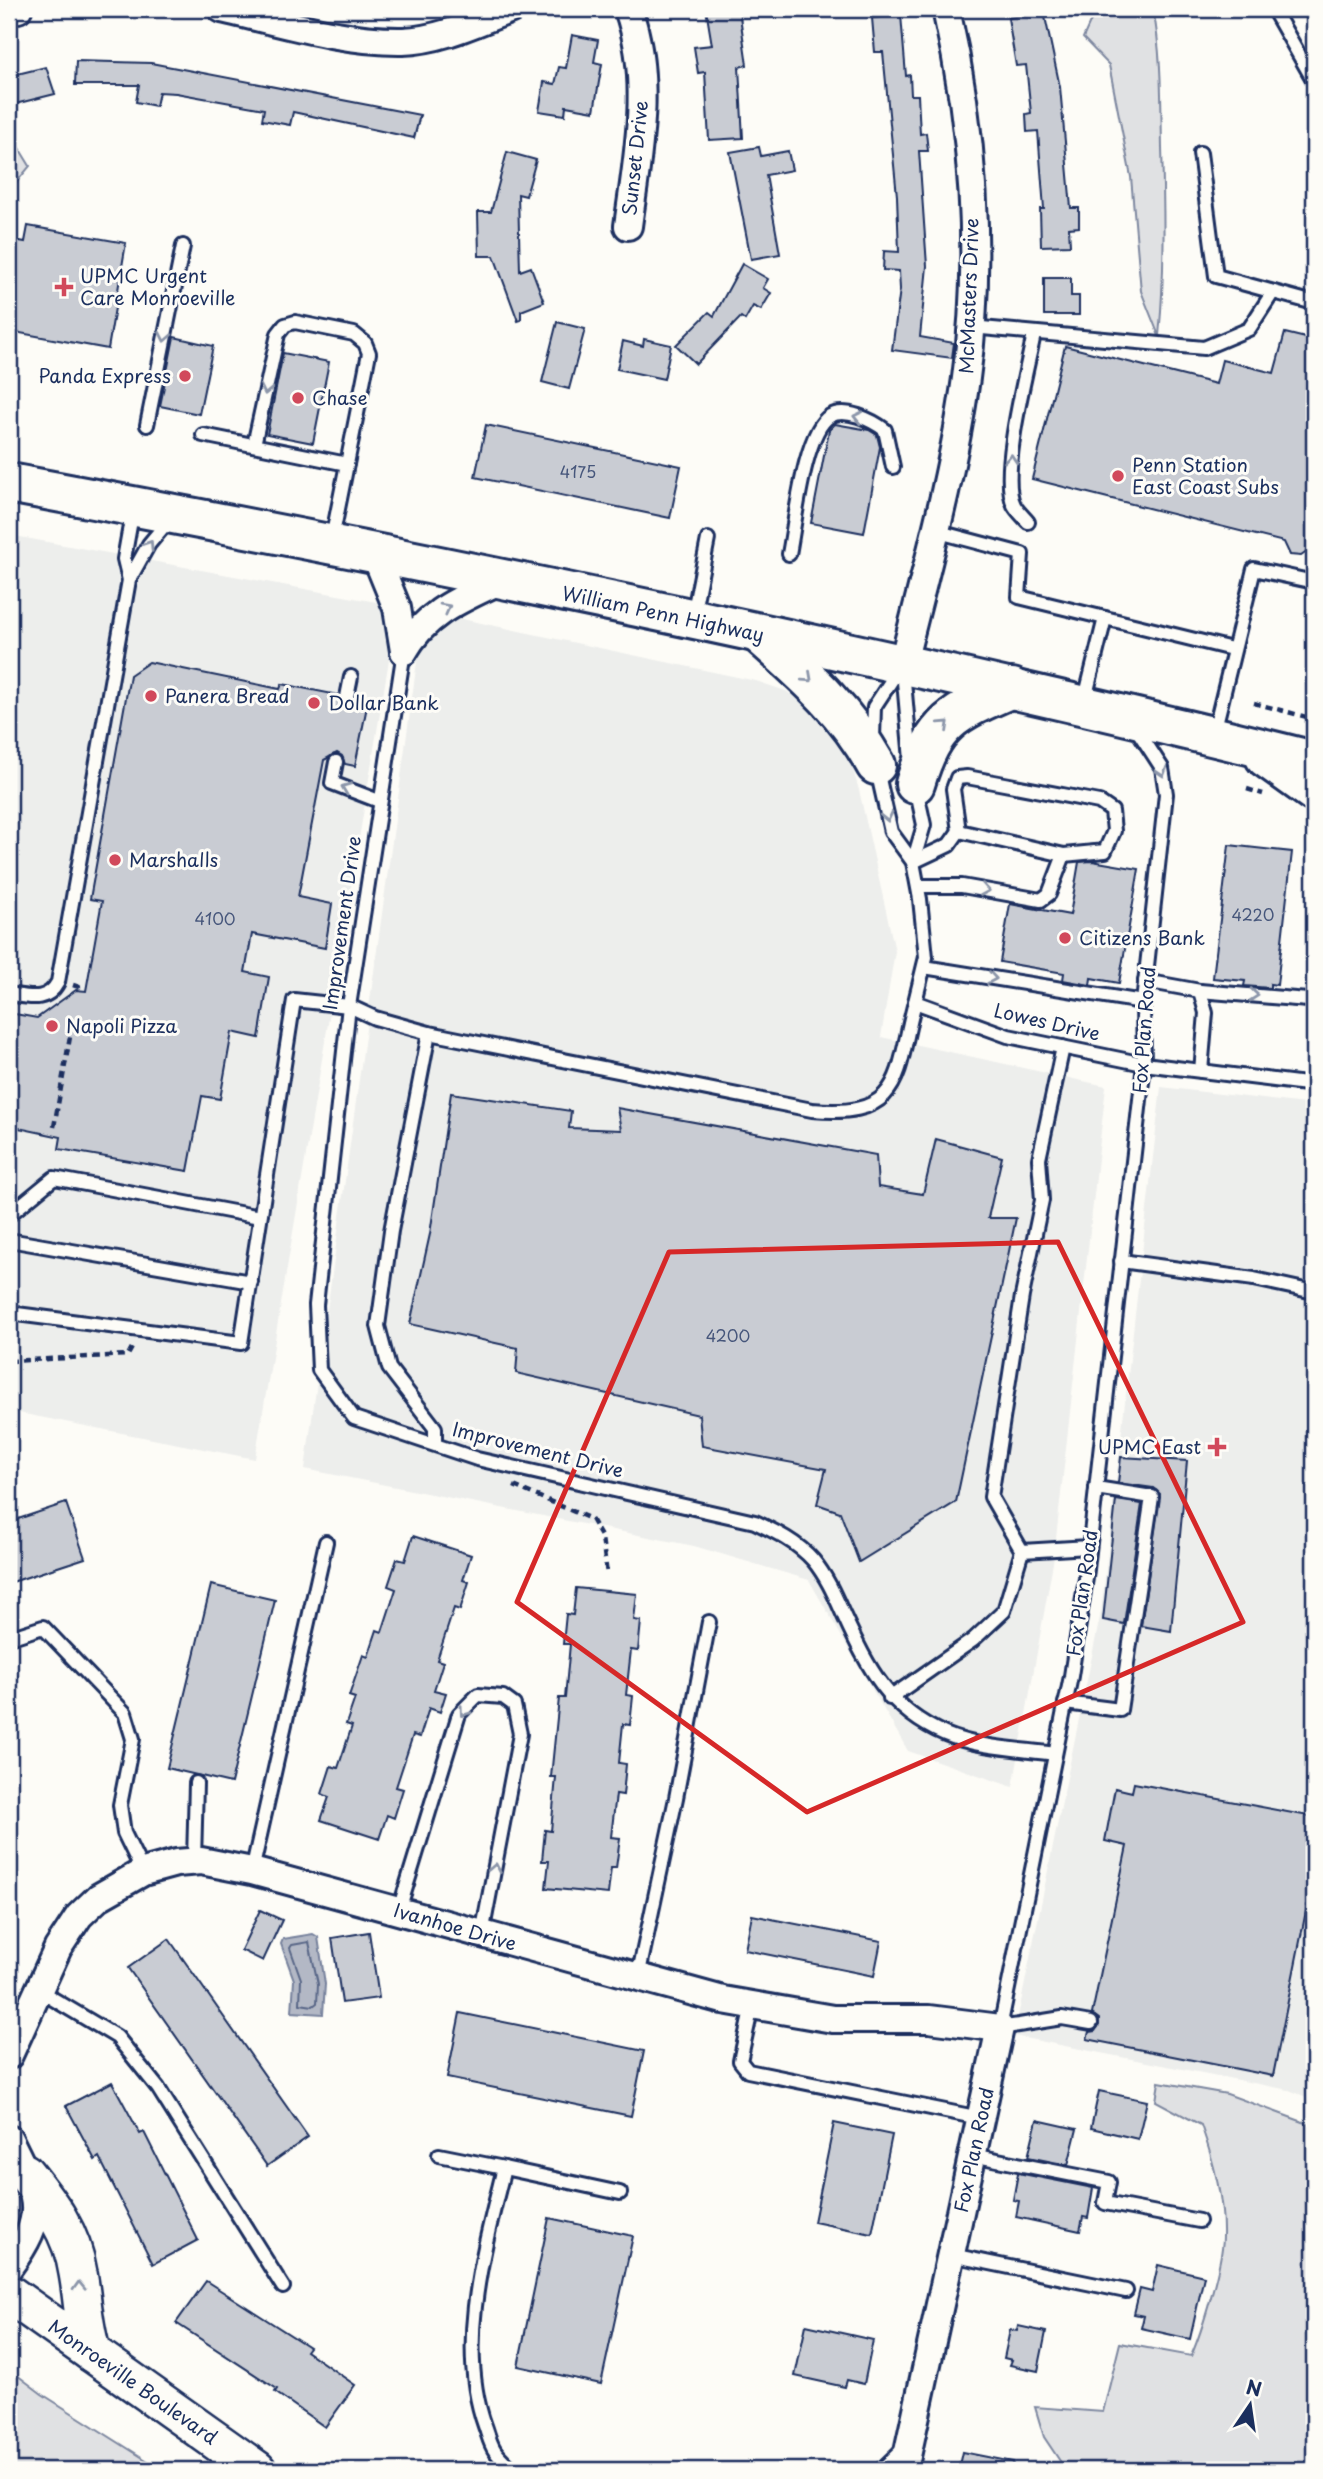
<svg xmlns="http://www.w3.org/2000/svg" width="1323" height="2479" viewBox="0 0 1323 2479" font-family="'Playpen Sans',sans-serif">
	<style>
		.built { fill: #edeeec }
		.green { fill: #e0e1e3; stroke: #7e88a0; stroke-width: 2 }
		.water { fill: #b3b8c5; stroke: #76819c; stroke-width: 2 }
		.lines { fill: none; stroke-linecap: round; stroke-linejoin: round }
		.shore { stroke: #586687; stroke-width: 2 }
		.building { fill: #c9ccd3; stroke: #1b2f5e; stroke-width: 2 }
		.lane-casing { stroke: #1b2f5e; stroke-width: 18 }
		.street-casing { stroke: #1b2f5e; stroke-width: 32 }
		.secondary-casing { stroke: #1b2f5e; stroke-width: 42 }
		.highway-casing { stroke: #1b2f5e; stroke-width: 44 }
		.path { stroke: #1b2f5e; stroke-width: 4.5; stroke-dasharray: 7 5; stroke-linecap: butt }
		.lane { stroke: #fdfcf7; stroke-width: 12 }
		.street { stroke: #fdfcf7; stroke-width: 26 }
		.secondary { stroke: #fdfcf7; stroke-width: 37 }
		.highway { stroke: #fdfcf7; stroke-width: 38 }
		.oneway { stroke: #8c96aa }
		.marked { fill: none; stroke: #d62828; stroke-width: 5; stroke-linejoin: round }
		.poi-dot { fill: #d1495b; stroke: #fdfcf7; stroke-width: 2.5 }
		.labels { text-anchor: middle; stroke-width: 6; stroke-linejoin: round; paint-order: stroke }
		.number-label { font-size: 16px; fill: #46567b }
		.street-label { font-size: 19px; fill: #1b2f5e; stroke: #fdfcf7 }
		.poi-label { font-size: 19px; fill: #1b2f5e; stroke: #fdfcf7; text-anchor: start }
	</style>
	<rect width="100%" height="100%" fill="#fdfcf7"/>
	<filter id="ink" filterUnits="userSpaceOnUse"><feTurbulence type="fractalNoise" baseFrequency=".0143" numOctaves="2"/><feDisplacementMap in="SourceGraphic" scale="14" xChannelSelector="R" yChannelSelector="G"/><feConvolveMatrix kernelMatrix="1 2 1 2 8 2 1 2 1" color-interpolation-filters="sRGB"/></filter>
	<g filter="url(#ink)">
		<!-- built -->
		<g class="built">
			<path d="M 9,535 L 398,606 L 255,1459 L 9,1411 Z"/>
			<path d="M 424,611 L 756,681 L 786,691 L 813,711 L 835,734 L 850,760 L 859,790 L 895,951 L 881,1037 L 1106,1086 L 1054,1557 L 1013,1787 L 908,1751 L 809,1580 L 694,1546 L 305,1469 Z"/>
			<path d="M 1161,1087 L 1314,1105 L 1314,2100 L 1289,2090 L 1014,2036 L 1101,1612 Z"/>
		</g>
		<!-- green -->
		<g class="green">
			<path d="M 1096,9 L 1153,9 C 1162,55 1161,101 1162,148 C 1164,211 1165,273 1159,336 L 1141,291 L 1131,177 L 1109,65 L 1083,38 Z"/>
			<path d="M 16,143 L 30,166 L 15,184 L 9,185 L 9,144 Z"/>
			<path d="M 1159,2082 L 1227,2094 L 1314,2126 L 1314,2470 L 1066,2470 L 1044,2437 L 1035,2407 L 1103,2412 L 1120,2343 L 1191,2356 C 1202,2332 1223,2261 1223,2236 C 1224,2199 1213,2159 1201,2125 L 1156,2101 Z"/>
			<path d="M 9,2369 L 42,2394 L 162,2470 L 9,2470 Z"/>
		</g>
		<!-- water -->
		<path class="water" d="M 313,1934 L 318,1937 L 325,1984 L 323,2014 L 292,2012 L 294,1980 L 281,1944 L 283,1939 Z"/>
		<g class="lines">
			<!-- shore -->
			<path class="shore" d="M 309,1942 L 318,1984 L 317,2003 L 313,2006 L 300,2004 L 301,1979 L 290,1948 L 292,1945 Z"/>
		</g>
		<!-- building -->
		<g class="building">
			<path d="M 706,9 L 739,9 L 747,65 L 739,67 L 743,138 L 709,140 L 705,72 L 698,73 L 694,47 L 712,45 Z"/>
			<path d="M 1044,12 L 1060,87 L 1071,208 L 1079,208 L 1079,227 L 1069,228 L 1070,245 L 1041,246 L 1040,209 L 1044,209 L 1038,131 L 1027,132 L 1026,114 L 1031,113 L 1026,65 L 1016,66 L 1008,18 Z"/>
			<path d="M 901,15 L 906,76 L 910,75 L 911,95 L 918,95 L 920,134 L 926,133 L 928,151 L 919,151 L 927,266 L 920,337 L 954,343 L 952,358 L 892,350 L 900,289 L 899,271 L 883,270 L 884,251 L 899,252 L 897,196 L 883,52 L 875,52 L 872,18 Z"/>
			<path d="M 572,35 L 598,40 L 594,62 L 602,64 L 594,111 L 566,106 L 565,115 L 539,111 L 544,82 L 555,84 L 559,67 L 566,68 Z"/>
			<path d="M 76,61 L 151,63 L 420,115 L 414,138 L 293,112 L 290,125 L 262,120 L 264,109 L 176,93 L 159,92 L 156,106 L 136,102 L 139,85 L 75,85 Z"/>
			<path d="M 46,67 L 55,94 L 15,104 L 9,76 Z"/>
			<path d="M 759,147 L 761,156 L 788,151 L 792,170 L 766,175 L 780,254 L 751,259 L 730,152 Z"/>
			<path d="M 507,152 L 536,160 L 526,196 L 518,194 L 520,271 L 531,267 L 544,302 L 521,311 L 521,320 L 518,321 L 494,256 L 479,256 L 478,212 L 491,212 Z"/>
			<path d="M 28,226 L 126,243 L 108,349 L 9,331 L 9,239 L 25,242 Z"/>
			<path d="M 742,264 L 768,279 L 763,288 L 771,293 L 761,310 L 753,306 L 745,320 L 741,317 L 696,364 L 676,345 L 709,312 L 714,316 Z"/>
			<path d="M 1044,278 L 1071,278 L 1071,296 L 1079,296 L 1079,315 L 1044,315 Z"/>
			<path d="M 557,322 L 585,329 L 569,389 L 542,382 Z"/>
			<path d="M 1285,333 L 1314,340 L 1314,547 L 1301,556 L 1290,555 L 1284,542 L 1032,479 L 1065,346 L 1216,384 L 1222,360 L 1274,373 Z"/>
			<path d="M 174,337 L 213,346 L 199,414 L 160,406 Z"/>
			<path d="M 644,339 L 671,345 L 664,379 L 617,369 L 623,341 L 643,346 Z"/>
			<path d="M 283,353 L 329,362 L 313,443 L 267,434 Z"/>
			<path d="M 835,424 L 869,430 L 877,435 L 880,447 L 864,533 L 811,523 L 829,430 Z"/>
			<path d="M 486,425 L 681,466 L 670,518 L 475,477 Z"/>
			<path d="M 149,662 L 280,689 L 282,684 L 338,695 L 341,703 L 346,706 L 356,699 L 368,701 L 355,766 L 345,764 L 342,756 L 337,753 L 324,760 L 298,897 L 332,904 L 325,948 L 252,934 L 245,972 L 269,977 L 259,1038 L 232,1032 L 220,1099 L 202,1096 L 188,1171 L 59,1149 L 61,1137 L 9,1126 L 9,1013 L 37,1018 L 76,990 L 86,991 L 102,901 L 90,899 L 130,675 Z"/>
			<path d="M 1229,845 L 1292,852 L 1277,985 L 1270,984 L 1270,988 L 1244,986 L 1245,981 L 1213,978 Z"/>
			<path d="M 1092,861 L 1139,869 L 1119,983 L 1091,978 L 1090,985 L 1063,980 L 1064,973 L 1000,962 L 1010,904 L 1070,915 L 1079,862 Z"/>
			<path d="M 451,1093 L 571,1111 L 569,1128 L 621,1130 L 617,1108 L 876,1155 L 878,1187 L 923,1194 L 936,1139 L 1002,1157 L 988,1218 L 1016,1218 L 956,1502 L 859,1562 L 840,1512 L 817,1504 L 826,1469 L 702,1446 L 699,1415 L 516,1373 L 518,1348 L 410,1324 L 430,1234 Z"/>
			<path d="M 1121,1457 L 1187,1461 L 1171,1631 L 1141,1626 L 1160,1494 L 1153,1488 L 1118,1483 Z"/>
			<path d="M 1116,1500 L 1142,1504 L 1124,1624 L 1103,1620 Z"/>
			<path d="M 66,1503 L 85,1558 L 9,1583 L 9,1522 Z"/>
			<path d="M 413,1536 L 471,1555 L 463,1580 L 469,1582 L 460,1610 L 454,1608 L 437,1660 L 443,1662 L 434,1690 L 446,1693 L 440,1712 L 429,1708 L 420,1737 L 413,1735 L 396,1787 L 403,1789 L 394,1818 L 387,1815 L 379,1839 L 321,1820 L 329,1797 L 322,1794 L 331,1766 L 338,1768 L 352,1726 L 346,1724 L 355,1698 L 349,1696 L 363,1655 L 368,1657 L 377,1630 L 382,1632 L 396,1589 L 388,1586 L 397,1559 L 405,1561 Z"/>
			<path d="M 211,1585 L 275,1600 L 231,1783 L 167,1768 Z"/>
			<path d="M 576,1588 L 637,1594 L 634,1620 L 641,1621 L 638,1651 L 631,1650 L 626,1695 L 633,1696 L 630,1725 L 623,1724 L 619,1763 L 626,1764 L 623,1795 L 616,1794 L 611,1837 L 620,1838 L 616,1868 L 611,1868 L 608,1894 L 546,1888 L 549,1861 L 542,1861 L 545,1830 L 551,1831 L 556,1777 L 551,1777 L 559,1698 L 565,1698 L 570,1644 L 563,1644 L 566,1614 L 573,1615 Z"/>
			<path d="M 1134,1783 L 1314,1817 L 1314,1871 L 1273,2076 L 1087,2039 L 1089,2032 L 1095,2031 L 1099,2025 L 1099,2019 L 1092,2014 L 1127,1846 L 1105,1841 L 1115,1788 L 1132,1792 Z"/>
			<path d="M 260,1910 L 282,1920 L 263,1961 L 241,1950 Z"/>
			<path d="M 752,1915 L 881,1941 L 874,1976 L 745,1950 Z"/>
			<path d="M 369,1932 L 379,1998 L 342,2003 L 332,1938 Z"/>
			<path d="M 169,1939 L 308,2137 L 267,2166 L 128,1968 Z"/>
			<path d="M 460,2013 L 644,2051 L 631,2116 L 447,2078 Z"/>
			<path d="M 112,2082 L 140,2134 L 144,2132 L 198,2240 L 153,2264 L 99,2157 L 95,2160 L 66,2106 Z"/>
			<path d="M 1099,2091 L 1147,2101 L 1138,2139 L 1091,2128 Z"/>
			<path d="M 1037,2120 L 1077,2129 L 1068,2165 L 1028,2157 Z"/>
			<path d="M 834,2123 L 892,2135 L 872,2234 L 814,2222 Z"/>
			<path d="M 1018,2173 L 1093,2188 L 1088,2218 L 1083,2217 L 1080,2231 L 1016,2217 L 1019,2201 L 1013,2200 Z"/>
			<path d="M 549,2218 L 633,2236 L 601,2384 L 518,2366 Z"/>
			<path d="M 1158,2265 L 1204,2276 L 1190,2339 L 1141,2328 L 1144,2316 L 1134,2314 L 1140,2289 L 1152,2292 Z"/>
			<path d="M 206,2281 L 309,2347 L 306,2351 L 355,2385 L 325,2427 L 275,2392 L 277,2389 L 176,2323 Z"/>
			<path d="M 806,2325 L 873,2340 L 864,2384 L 847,2380 L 845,2387 L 795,2376 Z"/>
			<path d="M 1018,2326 L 1046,2332 L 1038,2371 L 1010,2365 L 1012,2360 L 1004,2358 L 1010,2330 L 1017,2331 Z"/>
			<path d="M 962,2452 L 1013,2462 L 1012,2470 L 958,2470 Z"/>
		</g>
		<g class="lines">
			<defs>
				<g id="lane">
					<path d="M 1273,9 L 1314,81"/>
					<path d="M 1200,153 L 1216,276 L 1314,303"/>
					<path d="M 971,327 L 1204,348 L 1249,329 L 1273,292"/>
					<path d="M 147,425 L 183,246"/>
					<path d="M 203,435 L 347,464 L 332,539"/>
					<path d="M 254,445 L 278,334 L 285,325 L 295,322 L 354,334 L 365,343 L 369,353 L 347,464"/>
					<path d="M 1028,522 C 1024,517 1017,511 1014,505 C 999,475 1027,370 1034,334"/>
					<path d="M 935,531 L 1022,554 L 1019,597 L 1232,649"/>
					<path d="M 789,554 C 795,525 804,431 830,416 C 845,407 872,420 885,430 L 893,467"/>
					<path d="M 129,580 L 124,559 L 133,509"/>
					<path d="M 693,616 L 708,539"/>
					<path d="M 404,651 L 349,1006 L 316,1305 L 319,1370 L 354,1418 L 477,1459 L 755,1522 C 776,1532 797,1542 813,1560 C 827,1577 835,1596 844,1616 C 868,1668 889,1710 945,1734 C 978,1748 1019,1749 1055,1754"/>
					<path d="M 903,670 L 911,760"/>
					<path d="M 347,697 L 351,677"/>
					<path d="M 1084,703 L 1105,618"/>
					<path d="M 1214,732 L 1254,569 L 1314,582"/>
					<path d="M 873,738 L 874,707 L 899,669"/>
					<path d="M 336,762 L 332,783 L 379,801"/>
					<path d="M 877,770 L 891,832 L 913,862 L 920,899 L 926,957 L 915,1002 L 1008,1036 L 1144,1064 L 1314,1085"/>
					<path d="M 967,777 L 1099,802 L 1112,811 L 1114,831 L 1105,851 L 1064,855 L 959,831 L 953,789 L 957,778 Z"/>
					<path d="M 913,862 L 924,825 L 916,788"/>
					<path d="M 913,862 L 949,845 L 959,831"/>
					<path d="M 918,886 L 962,886 L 1041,900 L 1049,894 L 1064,855"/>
					<path d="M 924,967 L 1143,1002"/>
					<path d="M 1145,981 L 1200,991 L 1308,1000"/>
					<path d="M 1200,991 L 1206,1013 L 1201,1071"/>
					<path d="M 9,994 C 29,997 47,1003 58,982 L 129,580 L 149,544 L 170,519"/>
					<path d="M 429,1033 L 391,1231 L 378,1326 L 389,1368 L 435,1428 L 435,1444"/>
					<path d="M 1063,1047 L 1039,1159 L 1042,1200 L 1022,1296 L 991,1497 L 1022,1551 L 1089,1547"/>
					<path d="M 9,1215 L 54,1178 L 260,1217"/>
					<path d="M 9,1240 L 251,1282"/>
					<path d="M 1121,1261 L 1254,1279 L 1314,1292"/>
					<path d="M 9,1313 L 241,1343 L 294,1000 L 349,1006 L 375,1018 L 429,1033 L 812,1110 C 905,1119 896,1073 915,1002"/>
					<path d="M 9,1638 L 43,1627 L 125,1713 L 133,1739 L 120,1805 L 124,1833 L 143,1872"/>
					<path d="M 9,1678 L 9,1688"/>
					<path d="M 890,1698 L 973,1640 L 1004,1611 L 1022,1551"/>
					<path d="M 1065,1703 L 1120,1710 L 1152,1497 L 1096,1488"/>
					<path d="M 194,1861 L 196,1783"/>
					<path d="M 252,1871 L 326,1542"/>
					<path d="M 399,1910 L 459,1714 L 478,1695 L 503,1697 L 514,1705 L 520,1734 L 482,1934"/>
					<path d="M 638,1977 L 676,1798 L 709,1622"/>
					<path d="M 38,1990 L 117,2037 L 158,2088 L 283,2287"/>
					<path d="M 752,2006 L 740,2061 L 748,2071 L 980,2118"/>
					<path d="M 1091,2023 L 1062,2018 L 1000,2028 L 1071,1676 L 1086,1578 L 1144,1064 L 1143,1002 L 1166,794 L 1162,768 L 1136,728"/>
					<path d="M 439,2155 L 504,2168"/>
					<path d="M 972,2155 L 1109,2182 L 1105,2203 L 1199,2221"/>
					<path d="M 951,2255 L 1126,2291"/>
					<path d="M 513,2470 C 507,2464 500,2458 495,2451 C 490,2444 488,2434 485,2426 C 456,2345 484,2249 504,2168 L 620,2193"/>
					<path d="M 881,2470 L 905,2447"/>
				</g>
				<g id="street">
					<path d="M 222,9 C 281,22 342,42 403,41 C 440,40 477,22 511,9"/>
					<path d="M 628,9 C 653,80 638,153 628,226"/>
					<path d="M 9,11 L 18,9"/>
					<path d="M 375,554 L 397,608 L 404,651"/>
					<path d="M 404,651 C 426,612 462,599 501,580"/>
					<path d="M 903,663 C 926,569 953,474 966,378 C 983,257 973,127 946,9"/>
					<path d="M 9,2055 L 58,1948 L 79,1916 L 99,1897 L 143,1872 L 176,1863 L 201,1861 L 252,1871 L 723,2000 L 833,2019 L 929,2019 L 1000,2028 L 904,2470"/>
					<path d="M 9,2139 C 37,2198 50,2210 9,2267"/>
				</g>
				<g id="secondary">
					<path d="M 25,2173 C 50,2204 72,2232 78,2273 C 83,2300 83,2326 92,2353"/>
					<path d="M 9,2294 L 257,2470"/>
				</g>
				<g id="highway">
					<path d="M 9,483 C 446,564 882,654 1314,761"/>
					<path d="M 759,634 C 806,676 845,709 876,765"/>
					<path d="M 1265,757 L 1314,792"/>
					<path d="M 915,784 C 934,721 954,713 1012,688"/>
				</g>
			</defs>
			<!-- lane casing -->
			<use href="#lane" class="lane-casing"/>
			<!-- street casing -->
			<use href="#street" class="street-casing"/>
			<!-- secondary casing -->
			<use href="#secondary" class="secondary-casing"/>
			<!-- highway casing -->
			<use href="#highway" class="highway-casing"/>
			<!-- path -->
			<g class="path">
				<path d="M 1254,703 L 1314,719"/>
				<path d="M 1247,789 L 1263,794"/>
				<path d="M 73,985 L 79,987 L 78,991"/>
				<path d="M 54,1127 L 70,1037"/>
				<path d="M 9,1361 L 128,1355 L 134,1344"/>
				<path d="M 514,1486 L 591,1519 L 602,1538 L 607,1574"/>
			</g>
			<!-- lane -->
			<use href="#lane" class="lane"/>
			<!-- street -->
			<use href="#street" class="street"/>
			<!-- secondary -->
			<use href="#secondary" class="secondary"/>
			<!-- highway -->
			<use href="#highway" class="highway"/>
		</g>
		<!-- one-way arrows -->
		<defs><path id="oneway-chevron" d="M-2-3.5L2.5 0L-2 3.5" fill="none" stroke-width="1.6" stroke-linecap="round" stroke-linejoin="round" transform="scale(1.75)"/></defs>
		<g class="oneway">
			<use href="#oneway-chevron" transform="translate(165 337) rotate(101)"/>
			<use href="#oneway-chevron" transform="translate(266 390) rotate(102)"/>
			<use href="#oneway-chevron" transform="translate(858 417) rotate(-167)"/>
			<use href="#oneway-chevron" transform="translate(1011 459) rotate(-86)"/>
			<use href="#oneway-chevron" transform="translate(149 545) rotate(-57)"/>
			<use href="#oneway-chevron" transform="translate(446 608) rotate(-28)"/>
			<use href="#oneway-chevron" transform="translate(808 678) rotate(42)"/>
			<use href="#oneway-chevron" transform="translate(945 725) rotate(-43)"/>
			<use href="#oneway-chevron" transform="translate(1162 772) rotate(72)"/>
			<use href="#oneway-chevron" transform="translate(346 788) rotate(-159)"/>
			<use href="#oneway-chevron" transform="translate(887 817) rotate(77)"/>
			<use href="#oneway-chevron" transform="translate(985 890) rotate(10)"/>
			<use href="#oneway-chevron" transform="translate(992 978) rotate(9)"/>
			<use href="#oneway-chevron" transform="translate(1254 995) rotate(5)"/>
			<use href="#oneway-chevron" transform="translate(464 1712) rotate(126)"/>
			<use href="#oneway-chevron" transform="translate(495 1868) rotate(-79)"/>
			<use href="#oneway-chevron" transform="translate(79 2286) rotate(-92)"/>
		</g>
	</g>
	<!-- marked area -->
	<path class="marked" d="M 1058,1242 L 1243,1622 L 807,1812 L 517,1602 L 669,1252 Z"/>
	<!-- markers -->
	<g class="poi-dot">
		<path d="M60.5 276.5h7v7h7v7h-7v7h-7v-7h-7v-7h7z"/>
		<circle cx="185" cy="376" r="7"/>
		<circle cx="298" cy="398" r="7"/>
		<circle cx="1118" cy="476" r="7"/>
		<circle cx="151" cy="696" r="7"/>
		<circle cx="314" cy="703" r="7"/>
		<circle cx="115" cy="860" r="7"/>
		<circle cx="1065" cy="938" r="7"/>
		<circle cx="52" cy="1026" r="7"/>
		<path d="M1213.5 1436.5h7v7h7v7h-7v7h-7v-7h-7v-7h7z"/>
	</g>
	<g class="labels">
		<!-- number labels -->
		<g class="number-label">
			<text x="578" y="478">4175</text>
			<text x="1253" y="921">4220</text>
			<text x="215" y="925">4100</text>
			<text x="728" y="1342">4200</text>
		</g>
		<!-- street labels -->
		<g class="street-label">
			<text transform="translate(635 158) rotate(-84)" y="7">Sunset Drive</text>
			<text transform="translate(969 296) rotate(-88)" y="7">McMasters Drive</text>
			<text transform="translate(663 614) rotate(12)" y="7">William Penn Highway</text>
			<text transform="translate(342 923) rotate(-82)" y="7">Improvement Drive</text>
			<text transform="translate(1047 1022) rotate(13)" y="7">Lowes Drive</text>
			<text transform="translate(1144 1030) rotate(-86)" y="7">Fox Plan Road</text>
			<text transform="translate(538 1450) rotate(14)" y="7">Improvement Drive</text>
			<text transform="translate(1082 1593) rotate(-82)" y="7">Fox Plan Road</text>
			<text transform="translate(455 1927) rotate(16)" y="7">Ivanhoe Drive</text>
			<text transform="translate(974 2150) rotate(-78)" y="7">Fox Plan Road</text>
			<text transform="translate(133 2382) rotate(35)" y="7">Monroeville Boulevard</text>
		</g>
		<!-- poi labels -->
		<g class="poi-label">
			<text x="80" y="283">UPMC Urgent<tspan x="80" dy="22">Care Monroeville</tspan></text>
			<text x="171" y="383" text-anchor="end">Panda Express</text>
			<text x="312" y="405">Chase</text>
			<text x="1132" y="472">Penn Station<tspan x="1132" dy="22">East Coast Subs</tspan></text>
			<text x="165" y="703">Panera Bread</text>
			<text x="328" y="710">Dollar Bank</text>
			<text x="129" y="867">Marshalls</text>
			<text x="1079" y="945">Citizens Bank</text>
			<text x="66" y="1033">Napoli Pizza</text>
			<text x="1201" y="1454" text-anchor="end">UPMC East</text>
		</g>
	</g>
	<!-- margin -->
	<rect width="1323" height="2479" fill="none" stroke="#fdfcf7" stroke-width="35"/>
	<rect x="18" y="18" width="1288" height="2444" fill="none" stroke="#1b2f5e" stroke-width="2.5" filter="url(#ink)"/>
	<!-- north arrow -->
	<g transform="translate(1250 2405) rotate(13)" stroke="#fdfcf7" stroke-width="5" paint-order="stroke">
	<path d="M0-5L12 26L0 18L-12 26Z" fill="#1b2f5e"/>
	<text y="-10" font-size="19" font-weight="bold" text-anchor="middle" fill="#1b2f5e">N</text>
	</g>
</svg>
